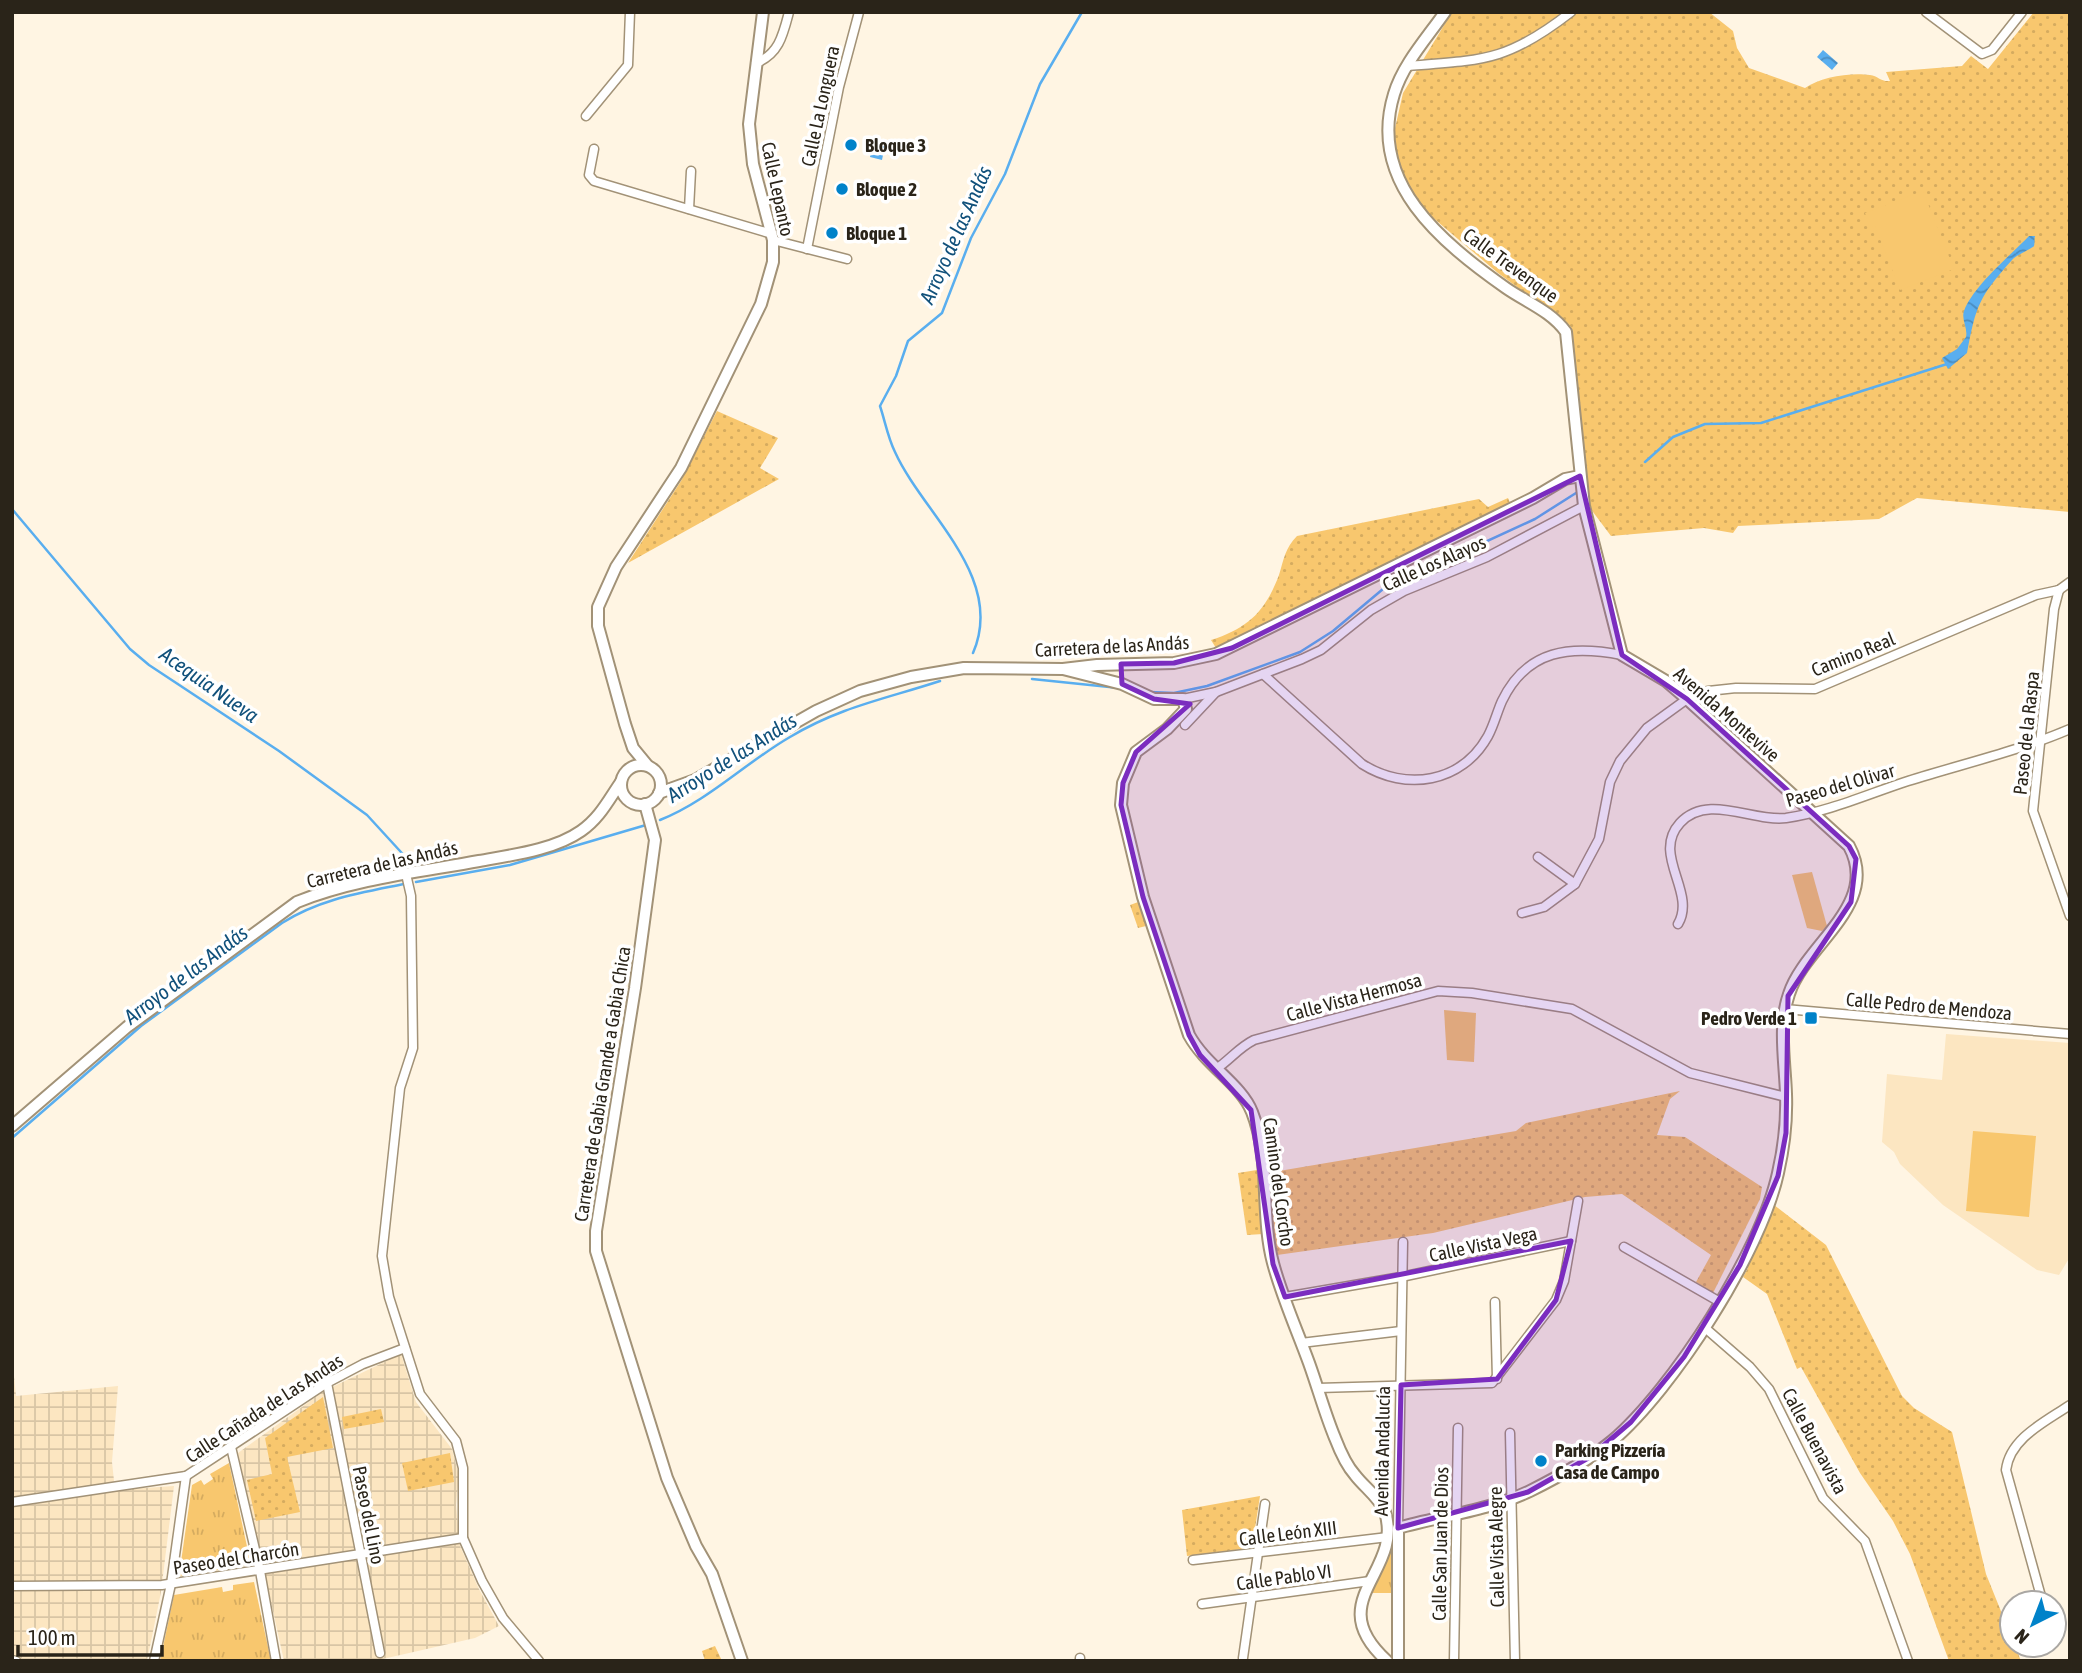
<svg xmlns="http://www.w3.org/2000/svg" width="2082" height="1673" viewBox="0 0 2082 1673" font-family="'Asap Condensed',sans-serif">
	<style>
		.built { fill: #fce6c1 }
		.industrial { fill: url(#industrial-grid) }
		.grass { fill: url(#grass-dots) }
		.park { fill: url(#park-tufts) }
		.pitch { fill: #f8c76e }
		.water { fill: url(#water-waves) }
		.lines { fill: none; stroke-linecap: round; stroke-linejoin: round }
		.stream { stroke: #59aeef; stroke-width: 2.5 }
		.street-casing { stroke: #a29277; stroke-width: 11 }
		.secondary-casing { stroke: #a29277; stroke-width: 14 }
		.street { stroke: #fff; stroke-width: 8 }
		.secondary { stroke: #fff; stroke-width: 10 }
		.marked { fill: #7b2cbf; fill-opacity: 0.2; stroke: #7b2cbf; stroke-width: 5; stroke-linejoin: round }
		.poi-dot { fill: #0082c9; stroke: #fff; stroke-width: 2.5 }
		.labels { text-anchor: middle; stroke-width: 7; stroke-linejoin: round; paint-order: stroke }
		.street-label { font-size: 19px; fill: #2a2419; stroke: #fff }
		.poi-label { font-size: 19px; font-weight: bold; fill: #2a2419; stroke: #fff; text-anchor: start }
		.water-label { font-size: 21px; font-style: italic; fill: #11517b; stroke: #fff }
	</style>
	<defs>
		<pattern id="industrial-grid" width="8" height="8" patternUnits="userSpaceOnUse" patternTransform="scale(1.75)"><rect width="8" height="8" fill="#fce6c1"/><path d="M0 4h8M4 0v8" fill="none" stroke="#d8c5a5"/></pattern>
		<pattern id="grass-dots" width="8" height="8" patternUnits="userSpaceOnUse" patternTransform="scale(1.75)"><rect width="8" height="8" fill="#f8c76e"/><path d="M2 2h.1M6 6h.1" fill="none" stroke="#d5ab5f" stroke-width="1.8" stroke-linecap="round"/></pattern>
		<pattern id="park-tufts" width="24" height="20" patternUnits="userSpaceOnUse" patternTransform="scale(1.75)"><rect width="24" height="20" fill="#f8c76e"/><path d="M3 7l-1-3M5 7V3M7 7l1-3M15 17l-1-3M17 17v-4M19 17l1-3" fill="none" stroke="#d5ab5f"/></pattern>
		<pattern id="water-waves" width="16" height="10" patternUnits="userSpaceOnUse" patternTransform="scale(1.75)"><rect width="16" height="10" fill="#59aeef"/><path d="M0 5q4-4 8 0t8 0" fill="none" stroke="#4a8dc1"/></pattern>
	</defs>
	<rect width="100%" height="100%" fill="#fff5e3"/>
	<!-- built -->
	<path class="built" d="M 1946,1034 L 2070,1043 L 2070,1257 L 2059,1275 L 2037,1270 L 1943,1205 L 1900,1164 L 1894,1152 L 1882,1142 L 1887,1074 L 1942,1080 Z"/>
	<!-- industrial -->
	<g class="industrial">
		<path d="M 401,1354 L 416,1402 L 452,1449 L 459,1476 L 456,1505 L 460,1546 L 479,1589 L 499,1626 L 475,1638 L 374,1661 L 284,1661 L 238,1453 L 324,1391 Z"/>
		<path d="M 12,1356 L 16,1396 L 118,1386 L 112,1462 L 115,1490 L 174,1486 L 161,1592 L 147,1661 L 12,1661 Z"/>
	</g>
	<!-- grass -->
	<g class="grass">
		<path d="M 1452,12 L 1709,12 L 1733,31 L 1737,48 L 1749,68 L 1805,88 C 1820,77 1851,72 1870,75 C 1878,76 1881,82 1890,81 L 1886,72 L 1962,66 L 1971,56 L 1988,69 L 2034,12 L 2070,12 L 2070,512 L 1917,498 L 1879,519 L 1738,526 L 1733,533 L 1704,528 L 1611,536 L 1590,508 L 1571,327 L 1498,273 L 1425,211 L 1402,174 L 1393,137 L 1403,93 Z"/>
		<path d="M 717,411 L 778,438 L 760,468 L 779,479 L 628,563 L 681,481 Z"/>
		<path d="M 1508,498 L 1510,503 L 1238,639 L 1216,648 L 1211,640 C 1248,628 1265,612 1279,575 C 1284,559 1285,548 1297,536 L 1479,499 L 1488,507 Z"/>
		<path d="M 1141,901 L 1146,926 L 1138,928 L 1130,905 Z"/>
		<path d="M 1680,1091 L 1670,1099 L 1657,1135 L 1685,1137 L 1762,1187 L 1760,1199 L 1713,1293 L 1696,1282 L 1711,1255 L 1622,1194 L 1585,1197 L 1433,1233 L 1277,1255 L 1270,1215 L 1267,1173 L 1516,1131 L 1526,1123 Z"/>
		<path d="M 1257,1170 L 1263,1234 L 1247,1235 L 1238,1173 Z"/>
		<path d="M 1774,1205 L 1826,1245 L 1902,1396 L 1914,1408 L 1952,1432 L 1986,1574 L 2021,1661 L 1949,1661 L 1910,1554 L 1893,1521 L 1860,1473 L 1801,1367 L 1797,1369 L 1767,1294 L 1743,1277 L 1748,1268 L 1745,1265 Z"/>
		<path d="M 323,1397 L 333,1448 L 287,1457 L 300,1512 L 256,1521 L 247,1480 L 272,1474 L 265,1438 Z"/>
		<path d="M 381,1409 L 384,1422 L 344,1429 L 342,1417 Z"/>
		<path d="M 450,1453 L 454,1482 L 408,1491 L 402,1463 Z"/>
		<path d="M 1260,1496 L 1252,1548 L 1187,1556 L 1182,1510 Z"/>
		<path d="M 715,1646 L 722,1661 L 705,1661 L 702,1651 Z"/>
	</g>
	<!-- park -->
	<g class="park">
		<path d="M 229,1463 L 251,1565 L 179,1576 L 192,1485 L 201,1480 L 204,1485 L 213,1479 L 210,1474 Z"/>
		<path d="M 1398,1528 L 1398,1593 L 1363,1593 L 1388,1530 Z"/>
		<path d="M 254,1582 L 271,1661 L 160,1661 L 174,1595 L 222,1587 L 223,1592 L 233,1590 L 233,1585 Z"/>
	</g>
	<!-- pitch -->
	<g class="pitch">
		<path d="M 1923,191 L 1954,269 L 1900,290 L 1875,226 L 1870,228 L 1865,213 Z"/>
		<path d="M 1812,872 L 1827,926 L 1822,931 L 1807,928 L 1792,875 Z"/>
		<path d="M 1444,1010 L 1476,1013 L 1474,1062 L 1447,1060 Z"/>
		<path d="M 1973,1131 L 2036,1136 L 2029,1217 L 1966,1211 Z"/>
	</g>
	<!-- water -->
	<g class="water">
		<path d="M 1823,50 L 1838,63 L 1832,70 L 1817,57 Z"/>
		<path d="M 874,138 L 886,140 L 882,160 L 870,157 Z"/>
		<path d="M 2029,236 L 2035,236 C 2034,239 2035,242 2034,246 C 2033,248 2016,255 2012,260 C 1979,297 1976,305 1967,353 L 1948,369 L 1942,358 L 1957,349 L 1966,337 C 1968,328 1961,319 1964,311 C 1973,286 2011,255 2029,236 Z"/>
	</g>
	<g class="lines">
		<!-- stream -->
		<g class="stream">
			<path d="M 1645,462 L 1673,437 L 1705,424 L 1761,423 L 1947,364"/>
			<path d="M 12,509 L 130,649 L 149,665 L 279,751 L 367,815 L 411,863"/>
			<path d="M 973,653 C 1006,577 923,514 895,452 C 888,438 885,421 880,406 L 896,376 L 908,341 L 942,313 L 971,238 L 1005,174 L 1040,84 L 1082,12"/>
			<path d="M 1032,679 L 1119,688"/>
			<path d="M 1150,692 L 1174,693 L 1207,686 L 1300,652 L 1333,631 L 1383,589 L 1535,519 L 1576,493"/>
			<path d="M 660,820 C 708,801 745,763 790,737 C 840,707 885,699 940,681"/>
			<path d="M 416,882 L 510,865 L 646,825"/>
			<path d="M 12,1138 L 141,1026 L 282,923 C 320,899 360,893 404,884"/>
		</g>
		<defs>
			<g id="street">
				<path d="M 1926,12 L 1982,54 L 1992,50 L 2022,12"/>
				<path d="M 756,63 C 779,54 783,35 789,12"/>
				<path d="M 1408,66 C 1485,60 1508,61 1571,12"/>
				<path d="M 586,116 L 628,65 L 630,12"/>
				<path d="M 594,149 L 589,175 L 594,181 L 772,234"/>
				<path d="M 689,209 L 691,171"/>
				<path d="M 773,240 L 847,259"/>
				<path d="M 807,249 L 839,87 L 859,12"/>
				<path d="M 2059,590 L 2054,609 L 2033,811 L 2070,916"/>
				<path d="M 2059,590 L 2070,582"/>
				<path d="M 1263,674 L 1362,764 C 1406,792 1462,783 1488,736 C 1494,725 1497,712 1502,701 C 1527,649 1571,645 1622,655"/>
				<path d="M 1183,699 L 1216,692 L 1302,659 L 1321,650 L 1371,610 L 1404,591 L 1487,557 L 1584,506"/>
				<path d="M 1185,725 L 1216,692"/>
				<path d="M 1538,857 L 1575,884"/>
				<path d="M 406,874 L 411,896 L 413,1048 L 400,1088 L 382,1256 L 389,1297 L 420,1394 L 456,1441 L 463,1468 L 463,1538 L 482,1581 L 503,1618 L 539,1661"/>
				<path d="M 1522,913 L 1544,907 L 1575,884 L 1599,839 L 1610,782 L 1620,761 L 1647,728 L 1687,699 L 1708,691 L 1736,688 L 1815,689 L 2036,595 L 2059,590"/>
				<path d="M 1678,924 C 1697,892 1651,855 1680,823 C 1708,793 1752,822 1786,818 C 1828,812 1868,794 1908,781 C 1962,764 2019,751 2070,729"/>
				<path d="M 1785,1009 L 2070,1034"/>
				<path d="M 1216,1069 C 1230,1060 1238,1048 1254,1040 L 1438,991 L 1472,993 L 1572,1009 L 1690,1073 L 1786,1097"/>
				<path d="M 1624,1247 L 1720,1302"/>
				<path d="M 1285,1297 L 1401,1277 L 1571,1241"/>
				<path d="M 1495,1302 L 1497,1379"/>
				<path d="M 1704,1327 L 1750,1367 L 1769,1389 L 1823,1498 L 1865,1541 L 1908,1661"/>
				<path d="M 1301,1343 L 1401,1331"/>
				<path d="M 327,1383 L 380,1653"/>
				<path d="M 1318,1388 L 1492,1383 L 1556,1300 L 1564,1281 L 1578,1201"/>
				<path d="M 1510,1433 L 1515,1661"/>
				<path d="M 231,1447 L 260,1571 L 276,1661"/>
				<path d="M 12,1502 L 186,1476 L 327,1383 L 363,1364 L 405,1348"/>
				<path d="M 1398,1528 L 1403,1242"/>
				<path d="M 1193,1560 L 1388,1537"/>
				<path d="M 12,1586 L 162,1585 L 463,1538"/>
				<path d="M 2042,1600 L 2006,1470 C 2010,1438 2045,1422 2070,1405"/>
				<path d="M 1202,1604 L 1370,1581"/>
				<path d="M 1080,1658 L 1080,1661"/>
				<path d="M 1243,1658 L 1265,1504"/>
				<path d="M 12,1660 L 16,1661"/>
				<path d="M 154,1661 L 171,1584 L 186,1476"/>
				<path d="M 1454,1661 L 1458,1428"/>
			</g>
			<g id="secondary">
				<path d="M 1063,669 L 1122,684 L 1154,699 L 1183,699 L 1186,709 L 1167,729 L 1136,752 L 1123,783 L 1121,805 L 1143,897 L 1189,1035 C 1206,1066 1241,1084 1252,1112 C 1271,1160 1260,1214 1273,1263 C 1282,1297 1297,1330 1309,1363 C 1318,1388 1325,1414 1335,1438 C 1340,1451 1346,1465 1355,1475 C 1364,1487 1380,1498 1385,1512 C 1404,1573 1320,1600 1387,1661"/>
				<path d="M 647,765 L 633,748 L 625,724 L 598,626 L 598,607 L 616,567 L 681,468 L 761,304 L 773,262 L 773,240 L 753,164 L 749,124 L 763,12"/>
				<circle cx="641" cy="785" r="20"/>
				<path d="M 659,793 L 695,780 L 816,711 L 860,691 L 911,677 L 964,668 L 1063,669 L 1097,665 L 1174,663 L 1216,654 L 1533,498 L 1565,479 L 1580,476"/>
				<path d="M 645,804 L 655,840 L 635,988 L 596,1231 L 596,1251 L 667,1478 L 696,1546 L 712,1574 L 742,1661"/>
				<path d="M 12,1126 L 127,1027 L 297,902 C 354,879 419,872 479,861 C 512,855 554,850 581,831 C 600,818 609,799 621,782"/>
				<path d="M 1398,1661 L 1398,1528 C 1441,1516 1490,1510 1530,1491 C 1558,1477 1588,1461 1612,1441 C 1673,1389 1761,1252 1778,1173 C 1784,1147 1787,1121 1786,1094 C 1785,1062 1778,1025 1789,994 C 1805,944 1881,905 1849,846 L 1687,699 L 1666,681 L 1622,655 L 1584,506 L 1566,332 C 1551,311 1526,302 1506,288 C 1441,242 1367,182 1394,94 C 1403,64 1427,38 1445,12"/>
			</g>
		</defs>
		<!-- street casing -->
		<use href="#street" class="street-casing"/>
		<!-- secondary casing -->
		<use href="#secondary" class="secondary-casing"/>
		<!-- street -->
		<use href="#street" class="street"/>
		<!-- secondary -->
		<use href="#secondary" class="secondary"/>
	</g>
	<!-- marked area -->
	<path class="marked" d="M 1580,476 L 1622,655 L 1687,699 L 1849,846 L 1856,859 L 1851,902 L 1788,996 L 1786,1133 L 1778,1176 L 1740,1265 L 1684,1357 L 1631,1422 L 1590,1457 L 1528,1492 L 1398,1528 L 1401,1385 L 1497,1379 L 1556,1300 L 1571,1241 L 1285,1297 L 1273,1264 L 1251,1110 L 1200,1055 L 1189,1035 L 1143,897 L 1121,805 L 1123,783 L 1136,752 L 1190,704 L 1154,699 L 1122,684 L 1121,664 L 1174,663 L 1232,648 Z"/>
	<!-- markers -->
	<g class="poi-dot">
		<circle cx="851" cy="145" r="7"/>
		<circle cx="842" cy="189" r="7"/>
		<circle cx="832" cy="233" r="7"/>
		<rect x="1804" y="1011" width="14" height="14" rx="3.5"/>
		<circle cx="1541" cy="1461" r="7"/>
	</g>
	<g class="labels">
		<!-- street labels -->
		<g class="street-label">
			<text transform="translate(820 106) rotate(-78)" y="7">Calle La Longuera</text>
			<text transform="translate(778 189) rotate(78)" y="7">Calle Lepanto</text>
			<text transform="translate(1511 265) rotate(36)" y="7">Calle Trevenque</text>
			<text transform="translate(1434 563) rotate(-24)" y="7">Calle Los Alayos</text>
			<text transform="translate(1112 646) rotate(-3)" y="7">Carretera de las Andás</text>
			<text transform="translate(1853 654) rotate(-22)" y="7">Camino Real</text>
			<text transform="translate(1727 714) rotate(41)" y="7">Avenida Montevive</text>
			<text transform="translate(2026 733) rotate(-84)" y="7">Paseo de la Raspa</text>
			<text transform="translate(1840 785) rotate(-16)" y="7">Paseo del Olivar</text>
			<text transform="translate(382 864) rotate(-13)" y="7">Carretera de las Andás</text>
			<text transform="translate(1354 997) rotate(-15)" y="7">Calle Vista Hermosa</text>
			<text transform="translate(1929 1006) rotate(5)" y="7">Calle Pedro de Mendoza</text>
			<text transform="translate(602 1084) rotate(-81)" y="7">Carretera de Gabia Grande a Gabia Chica</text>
			<text transform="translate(1279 1182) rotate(82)" y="7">Camino del Corcho</text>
			<text transform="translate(1483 1244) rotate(-12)" y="7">Calle Vista Vega</text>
			<text transform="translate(264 1408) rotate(-33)" y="7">Calle Cañada de Las Andas</text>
			<text transform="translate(1815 1441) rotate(62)" y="7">Calle Buenavista</text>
			<text transform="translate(1382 1451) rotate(-89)" y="7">Avenida Andalucía</text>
			<text transform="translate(369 1515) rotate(79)" y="7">Paseo del Lino</text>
			<text transform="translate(1288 1533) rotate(-7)" y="7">Calle León XIII</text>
			<text transform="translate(1440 1544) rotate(-89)" y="7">Calle San Juan de Dios</text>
			<text transform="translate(1496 1547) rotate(-91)" y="7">Calle Vista Alegre</text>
			<text transform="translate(236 1558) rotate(-9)" y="7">Paseo del Charcón</text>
			<text transform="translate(1284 1577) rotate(-8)" y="7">Calle Pablo VI</text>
		</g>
		<!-- poi labels -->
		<g class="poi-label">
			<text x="865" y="152">Bloque 3</text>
			<text x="856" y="196">Bloque 2</text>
			<text x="846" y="240">Bloque 1</text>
			<text x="1797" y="1025" text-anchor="end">Pedro Verde 1</text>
			<text x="1555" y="1457">Parking Pizzería<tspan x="1555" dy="22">Casa de Campo</tspan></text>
		</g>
		<!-- water labels -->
		<g class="water-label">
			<text transform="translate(956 235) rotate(-66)" y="7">Arroyo de las Andás</text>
			<text transform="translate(209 685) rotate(35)" y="7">Acequia Nueva</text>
			<text transform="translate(732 758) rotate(-32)" y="7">Arroyo de las Andás</text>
			<text transform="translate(186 975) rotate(-37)" y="7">Arroyo de las Andás</text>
		</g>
	</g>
	<!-- border -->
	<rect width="2082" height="1673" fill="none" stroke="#2a2419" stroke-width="28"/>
	<!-- north arrow -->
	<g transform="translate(2033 1624) rotate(222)"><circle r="33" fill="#ffffff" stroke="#aaa7a3" stroke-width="2"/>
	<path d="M0-5L12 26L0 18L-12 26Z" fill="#0082c9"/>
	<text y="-10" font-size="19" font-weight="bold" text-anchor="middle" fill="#2a2419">N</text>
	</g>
	<!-- scale -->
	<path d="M18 1645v10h144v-10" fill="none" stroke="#2a2419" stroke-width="3.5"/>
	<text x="28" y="1645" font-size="21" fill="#2a2419" stroke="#ffffff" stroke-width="5" paint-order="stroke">100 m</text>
</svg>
